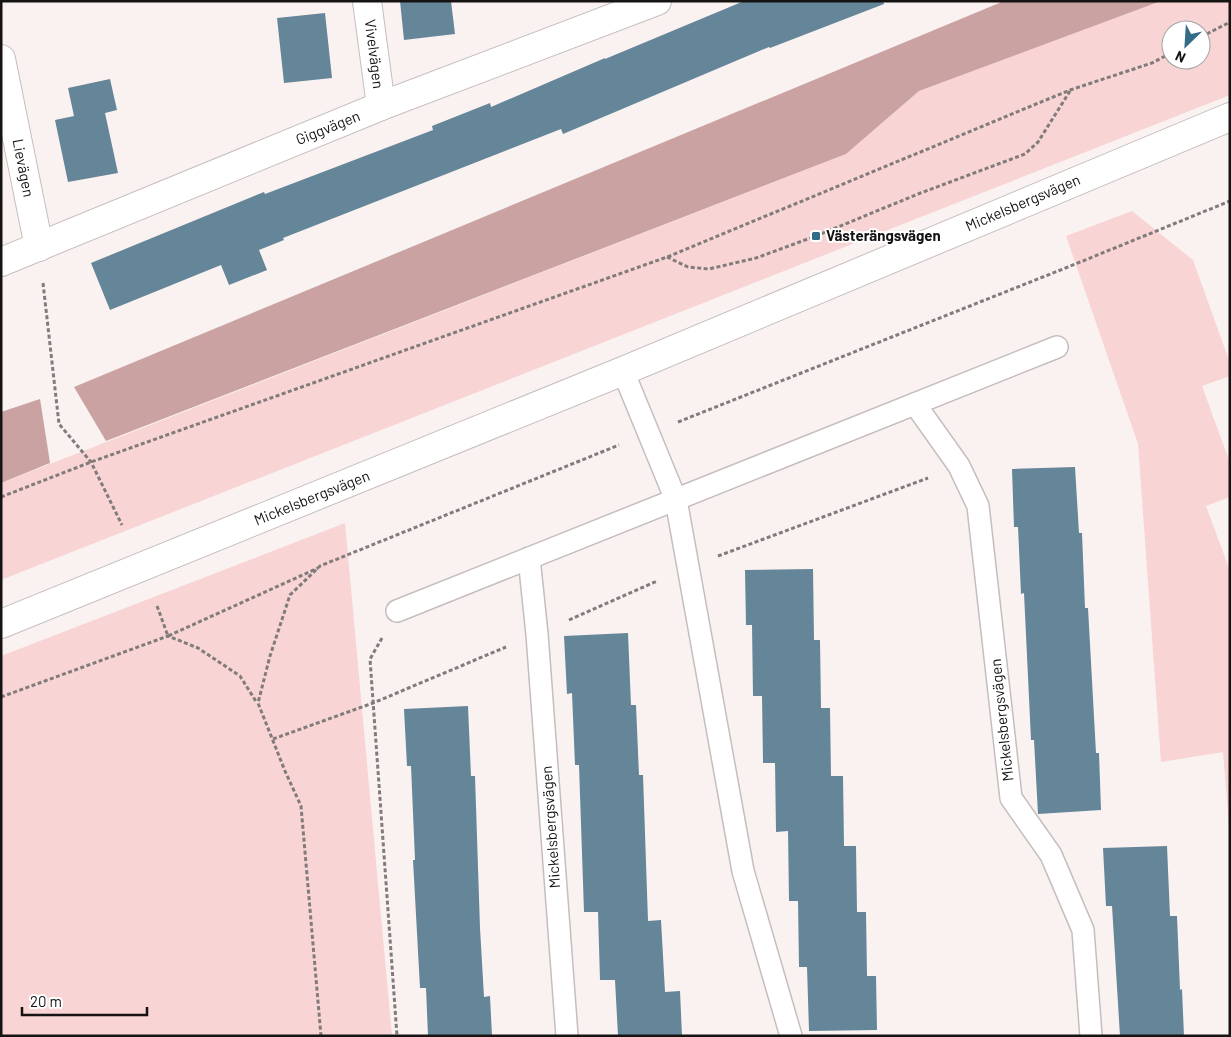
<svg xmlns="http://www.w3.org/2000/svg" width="1231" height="1037" viewBox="0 0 1231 1037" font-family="Barlow,sans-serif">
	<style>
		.green { fill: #f8d5d4; fill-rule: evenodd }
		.forest { fill: #c9a2a1 }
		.building { fill: #658698 }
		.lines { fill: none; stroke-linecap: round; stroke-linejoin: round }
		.service-casing { stroke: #c6bebe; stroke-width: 24 }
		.minor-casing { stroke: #c6bebe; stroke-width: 30 }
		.secondary-casing { stroke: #c6bebe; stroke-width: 30 }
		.path { stroke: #817b7b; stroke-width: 3; stroke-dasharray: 4 2.5; stroke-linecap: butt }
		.service { stroke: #fff; stroke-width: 21 }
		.minor { stroke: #fff; stroke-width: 28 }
		.secondary { stroke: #fff; stroke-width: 28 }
		.poi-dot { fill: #346b86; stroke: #fff; stroke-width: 2 }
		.labels { text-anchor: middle; stroke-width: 4; stroke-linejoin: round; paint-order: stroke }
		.street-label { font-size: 15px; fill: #161313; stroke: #fff }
		.poi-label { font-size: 15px; font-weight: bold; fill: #161313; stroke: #fff; text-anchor: start }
	</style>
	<rect width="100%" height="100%" fill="#faf2f1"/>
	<!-- green -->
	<g class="green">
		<path d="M 1161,1 L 1230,1 L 1230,95 L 1,580 L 1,483 L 846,154 L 919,91 ZM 1171,30 L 1201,30 L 1201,60 L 1171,60 Z"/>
		<path d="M 1132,211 L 1193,260 L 1230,363 L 1230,376 L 1202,386 L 1230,463 L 1230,497 L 1206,506 L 1230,571 L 1230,838 L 1223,752 L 1161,762 L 1138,444 L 1066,236 Z"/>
		<path d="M 345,523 L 392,1036 L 1,1036 L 1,656 Z"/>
	</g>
	<!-- forest -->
	<g class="forest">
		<path d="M 1004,1 L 1161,1 L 919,91 L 846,154 L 106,441 L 74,387 Z"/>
		<path d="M 40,399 L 50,463 L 1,483 L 1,412 Z"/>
	</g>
	<!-- building -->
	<g class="building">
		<path d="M 400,1 L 451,1 L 455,34 L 404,40 Z"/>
		<path d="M 744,1 L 883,1 L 884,4 L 770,48 L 769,47 L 563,134 L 561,129 L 283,238 L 284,240 L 259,250 L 267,270 L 229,285 L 221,265 L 110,310 L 91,263 L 264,192 L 265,194 L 433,130 L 432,126 L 490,103 L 491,107 L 605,58 L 605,59 Z"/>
		<path d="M 325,13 L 332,78 L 284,83 L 277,18 Z"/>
		<path d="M 110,79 L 117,110 L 105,113 L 118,173 L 68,182 L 55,120 L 74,116 L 68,88 Z"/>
		<path d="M 1075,467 L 1079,533 L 1082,533 L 1085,608 L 1088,608 L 1096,753 L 1099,753 L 1101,810 L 1038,814 L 1034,740 L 1031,740 L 1024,593 L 1021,594 L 1018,527 L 1014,527 L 1012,469 Z"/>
		<path d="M 813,569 L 814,640 L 820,640 L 821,708 L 830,708 L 831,776 L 843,776 L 844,846 L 856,846 L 857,912 L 866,912 L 867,976 L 876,976 L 877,1030 L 809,1031 L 807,967 L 799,967 L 798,901 L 789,901 L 788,831 L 776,832 L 775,763 L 763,763 L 762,696 L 753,696 L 752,625 L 746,625 L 745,570 Z"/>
		<path d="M 628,633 L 631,705 L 636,705 L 639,775 L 643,775 L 648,921 L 661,920 L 665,992 L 680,991 L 682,1036 L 618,1036 L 615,980 L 600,980 L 598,912 L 584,912 L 579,765 L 575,765 L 572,693 L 567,694 L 564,636 Z"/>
		<path d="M 468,706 L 471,776 L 475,776 L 480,928 L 484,997 L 490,996 L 492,1036 L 428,1036 L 426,988 L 420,988 L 413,860 L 415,860 L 411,766 L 407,766 L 404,709 Z"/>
		<path d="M 1167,846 L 1170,916 L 1177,916 L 1180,990 L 1182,989 L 1184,1036 L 1120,1036 L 1112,906 L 1106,906 L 1103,848 Z"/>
	</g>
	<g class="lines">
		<defs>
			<g id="service">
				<path d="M 623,371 L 676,500 L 743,871 L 791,1036"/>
				<path d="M 915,404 L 959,466 L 978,506 L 1011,798 L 1051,855 L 1083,930 L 1091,1036"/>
				<path d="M 529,558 L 537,634 L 567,1036"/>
				<path d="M 397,611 L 1057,347"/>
			</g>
			<g id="minor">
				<path d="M 367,1 L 381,106"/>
				<path d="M 1,59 L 39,247"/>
				<path d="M 1,262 L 381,106 L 657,1"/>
			</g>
			<path id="secondary" d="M 1,624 L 623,371 L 1230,117"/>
		</defs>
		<!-- service casing -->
		<use href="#service" class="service-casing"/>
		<!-- minor casing -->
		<use href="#minor" class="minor-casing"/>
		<!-- secondary casing -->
		<use href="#secondary" class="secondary-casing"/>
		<!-- path -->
		<g class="path">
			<path d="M 1201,37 L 1230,22"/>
			<path d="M 667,257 L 688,267 L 709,269 L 756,258 L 816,236 L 918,194 L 1025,154 L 1038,142 L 1070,91"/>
			<path d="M 43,283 L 59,424 L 91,462 L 122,525"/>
			<path d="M 678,422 L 1068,267 L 1230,201"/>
			<path d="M 1,497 L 91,462 L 667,257 L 1070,90 L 1152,63 L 1171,53"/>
			<path d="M 718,556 L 928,478"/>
			<path d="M 157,606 L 168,636 L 318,568"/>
			<path d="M 569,620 L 657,581"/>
			<path d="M 382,638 L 370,659 L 397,1036"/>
			<path d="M 1,697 L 168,636 L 198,648 L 240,676 L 257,703"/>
			<path d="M 273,739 L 373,703 L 506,647"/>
			<path d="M 321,1036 L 301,806 L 285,771 L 258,703 L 270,656 L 290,595 L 320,566 L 619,445"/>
		</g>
		<!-- service -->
		<use href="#service" class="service"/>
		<!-- minor -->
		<use href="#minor" class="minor"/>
		<!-- secondary -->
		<use href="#secondary" class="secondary"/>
	</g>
	<!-- markers -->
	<rect class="poi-dot" x="811" y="231" width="10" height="10" rx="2.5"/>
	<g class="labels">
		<!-- street labels -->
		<g class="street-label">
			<text transform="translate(374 54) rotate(83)" y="5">Vivelvägen</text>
			<text transform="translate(328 128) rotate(-22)" y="5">Giggvägen</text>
			<text transform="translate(23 168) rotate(79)" y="5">Lievägen</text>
			<text transform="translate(1023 203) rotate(-23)" y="5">Mickelsbergsvägen</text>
			<text transform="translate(312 498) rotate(-22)" y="5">Mickelsbergsvägen</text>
			<text transform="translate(1002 720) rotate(-96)" y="5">Mickelsbergsvägen</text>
			<text transform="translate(551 827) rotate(-94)" y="5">Mickelsbergsvägen</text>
		</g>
		<!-- poi labels -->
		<g class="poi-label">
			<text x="826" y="241">Västerängsvägen</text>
		</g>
	</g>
	<!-- border -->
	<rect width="1231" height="1037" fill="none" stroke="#161313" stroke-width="5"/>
	<!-- north arrow -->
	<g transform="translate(1186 45) rotate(205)"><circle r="24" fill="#ffffff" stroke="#a2a1a1"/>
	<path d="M0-4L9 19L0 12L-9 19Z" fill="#346b86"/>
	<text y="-8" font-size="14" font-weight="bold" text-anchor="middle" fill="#161313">N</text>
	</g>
	<!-- scale -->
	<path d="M22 1007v8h125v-8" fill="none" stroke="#161313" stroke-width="2.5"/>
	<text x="30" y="1007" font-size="15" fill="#161313" stroke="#ffffff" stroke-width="4" paint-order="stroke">20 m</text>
</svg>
